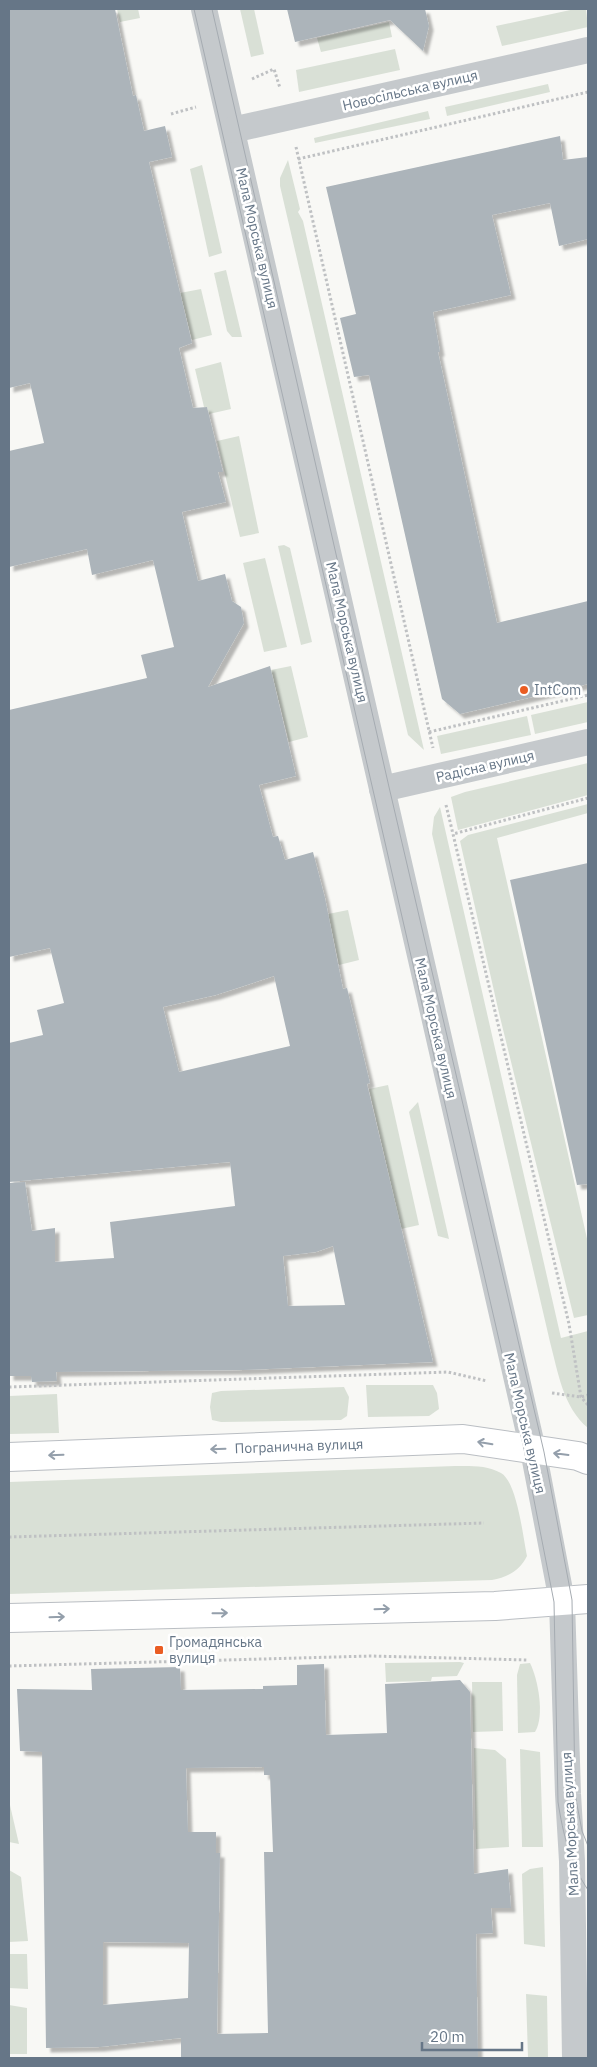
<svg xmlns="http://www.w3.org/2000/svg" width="597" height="2067" viewBox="0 0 597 2067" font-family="'IBM Plex Sans',sans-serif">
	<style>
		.green { fill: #d9e0d6 }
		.building { fill: #acb4ba; fill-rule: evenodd; filter: url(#shadow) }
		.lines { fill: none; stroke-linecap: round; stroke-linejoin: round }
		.secondary-casing { stroke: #babec3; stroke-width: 30 }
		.path { stroke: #bfc1c3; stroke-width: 3; stroke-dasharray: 2.5 2.5; stroke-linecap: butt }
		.street { stroke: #c5c9cc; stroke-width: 26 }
		.secondary { stroke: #fff; stroke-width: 28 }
		.tram { stroke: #a5abb1; stroke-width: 1 }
		.oneway { stroke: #949fab }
		.poi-dot { fill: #ea5d23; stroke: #fff; stroke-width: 2 }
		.labels { text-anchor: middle; stroke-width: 5; stroke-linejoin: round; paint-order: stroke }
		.street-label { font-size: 14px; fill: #667687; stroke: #fff }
		.poi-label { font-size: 14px; fill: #667687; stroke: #fff; text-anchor: start }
	</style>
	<defs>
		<filter id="shadow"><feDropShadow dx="4.5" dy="4.5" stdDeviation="1" flood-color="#0004"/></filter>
	</defs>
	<rect width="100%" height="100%" fill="#f8f8f5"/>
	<!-- green -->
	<g class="green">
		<path d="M 117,9 L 138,9 L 140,18 L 120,22 Z"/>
		<path d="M 240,9 L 254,9 L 264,54 L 251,57 Z"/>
		<path d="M 575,9 L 586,9 L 588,27 L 502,46 L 496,26 Z"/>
		<path d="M 389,22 L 392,37 L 321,52 L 317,38 Z"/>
		<path d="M 395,49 L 400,70 L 299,92 L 296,70 Z"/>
		<path d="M 548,84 L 550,92 L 447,116 L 445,107 Z"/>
		<path d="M 428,111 L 430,119 L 315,143 L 314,138 Z"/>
		<path d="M 288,160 L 300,209 L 298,212 L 303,221 L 424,750 L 408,735 L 280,186 L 280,178 Z"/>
		<path d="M 202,165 L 222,253 L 209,257 L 190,169 Z"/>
		<path d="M 226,270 L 242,337 L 232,337 L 227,331 L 214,273 Z"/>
		<path d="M 201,289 L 212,335 L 192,340 L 180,293 Z"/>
		<path d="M 221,362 L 231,409 L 209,414 L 207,407 L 204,407 L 195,369 Z"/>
		<path d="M 239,436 L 259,533 L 240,537 L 217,441 Z"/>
		<path d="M 284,545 L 290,548 L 312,642 L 301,645 L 278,546 Z"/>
		<path d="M 265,558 L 287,647 L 264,652 L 243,563 Z"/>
		<path d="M 291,666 L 308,737 L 289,742 L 271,670 Z"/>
		<path d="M 588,702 L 588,722 L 535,734 L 531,715 Z"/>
		<path d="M 527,716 L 531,735 L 441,754 L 437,736 Z"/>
		<path d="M 588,763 L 588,795 L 458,830 L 451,797 L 465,792 Z"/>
		<path d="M 588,804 L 588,813 L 497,838 L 588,1243 L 588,1315 L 574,1318 L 499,1013 L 460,841 L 468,835 Z"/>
		<path d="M 440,807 L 561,1338 L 588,1331 L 588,1428 C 563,1407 558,1372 550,1342 L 432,834 L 434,817 Z"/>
		<path d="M 348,910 L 359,960 L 339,965 L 328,914 Z"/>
		<path d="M 388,1085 L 419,1225 L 401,1229 L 369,1089 Z"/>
		<path d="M 418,1102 L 449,1239 L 438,1236 L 409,1112 Z"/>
		<path d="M 433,1385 L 437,1393 L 439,1409 L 429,1416 L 368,1417 L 366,1385 Z"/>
		<path d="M 344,1387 L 349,1397 L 347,1416 L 341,1420 L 221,1422 L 212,1420 L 210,1407 L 212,1393 L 221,1391 Z"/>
		<path d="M 57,1394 L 59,1433 L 9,1434 L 9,1396 Z"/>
		<path d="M 455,1466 C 470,1466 487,1465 501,1473 C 517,1482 523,1537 527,1556 C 520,1571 507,1577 492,1580 L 9,1594 L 9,1482 Z"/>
		<path d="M 460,1662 L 464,1663 L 457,1676 L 432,1677 L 431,1681 L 386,1682 L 385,1663 Z"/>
		<path d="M 530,1663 C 538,1679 545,1716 535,1732 L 518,1733 L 517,1675 L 520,1664 Z"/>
		<path d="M 472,1682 L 502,1682 L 503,1731 L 473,1732 Z"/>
		<path d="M 474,1748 L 495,1750 L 506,1759 L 509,1847 L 476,1849 Z"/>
		<path d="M 520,1749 L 540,1752 L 543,1847 L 522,1847 Z"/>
		<path d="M 9,1801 L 19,1844 L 9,1842 Z"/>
		<path d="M 543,1867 L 545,1947 L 524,1944 L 522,1874 L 530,1869 Z"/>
		<path d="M 9,1870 L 21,1877 L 28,1941 L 9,1942 Z"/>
		<path d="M 9,1954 L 27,1954 L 28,1989 L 9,1988 Z"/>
		<path d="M 526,1994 L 547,1996 L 548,2058 L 528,2058 Z"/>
		<path d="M 9,2005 L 27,2008 L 27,2054 L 9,2054 Z"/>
	</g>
	<!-- building -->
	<g class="building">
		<path d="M 9,9 L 115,9 L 133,96 L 136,95 L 144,131 L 165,126 L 172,157 L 149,162 L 192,343 L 179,348 L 193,408 L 207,407 L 223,472 L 218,472 L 226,502 L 182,512 L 198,581 L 225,574 L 232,601 L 241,607 L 244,623 L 208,687 L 270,666 L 296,776 L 259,785 L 273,837 L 278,836 L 285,860 L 313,852 L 325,898 L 343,989 L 347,988 L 370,1083 L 367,1084 L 433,1362 L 243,1370 L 56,1372 L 57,1381 L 32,1382 L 31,1376 L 9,1376 L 9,1183 L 25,1182 L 32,1231 L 55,1228 L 55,1262 L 114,1258 L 110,1222 L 235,1206 L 230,1162 L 9,1182 L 9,1043 L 43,1035 L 37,1010 L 64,1003 L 50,948 L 9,957 L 9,710 L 147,678 L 141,655 L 174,647 L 153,560 L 92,575 L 87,549 L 9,567 L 9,451 L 44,443 L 30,383 L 9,388 ZM 274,976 L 290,1046 L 179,1072 L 163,1007 L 216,995 ZM 333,1246 L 345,1305 L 288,1306 L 283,1256 L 316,1252 Z"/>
		<path d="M 287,9 L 425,9 L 429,26 L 423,51 L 390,20 L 295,42 Z"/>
		<path d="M 560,136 L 563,160 L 588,157 L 588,239 L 559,246 L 550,203 L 492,215 L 511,295 L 433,312 L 440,352 L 438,352 L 497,623 L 588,601 L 588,684 L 460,714 L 442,699 L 369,375 L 354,377 L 340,318 L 356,314 L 326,187 Z"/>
		<path d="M 588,863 L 588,1184 L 577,1185 L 510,880 Z"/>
		<path d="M 324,1664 L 326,1735 L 387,1733 L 385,1684 L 460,1680 L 470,1692 L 474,1874 L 508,1869 L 511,1908 L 491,1908 L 493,1933 L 476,1934 L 478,2058 L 181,2058 L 181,2038 L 100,2047 L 46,2048 L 42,1752 L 20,1751 L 17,1689 L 92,1690 L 91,1669 L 180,1667 L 181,1690 L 263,1689 L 263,1686 L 297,1685 L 297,1665 ZM 264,1767 L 264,1775 L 270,1775 L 273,1852 L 264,1852 L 268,2033 L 217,2034 L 220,1853 L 216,1853 L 216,1832 L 188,1832 L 186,1768 ZM 103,1942 L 189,1943 L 188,1998 L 103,2005 Z"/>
	</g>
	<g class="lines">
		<defs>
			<g id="secondary">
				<path d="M 9,1457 L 463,1439 L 578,1456 L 588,1460"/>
				<path d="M 9,1618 L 495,1606 L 588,1599"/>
			</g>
		</defs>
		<!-- secondary casing -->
		<use href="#secondary" class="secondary-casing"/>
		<!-- path -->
		<g class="path">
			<path d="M 252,79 L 274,69 L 280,88"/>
			<path d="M 171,114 L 196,107"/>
			<path d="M 296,147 L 433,748"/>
			<path d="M 298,159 L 588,92"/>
			<path d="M 429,732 L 588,695"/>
			<path d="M 588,798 L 453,834 L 569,1324 L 581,1397 L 588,1405"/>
			<path d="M 446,805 L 453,834"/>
			<path d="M 9,1387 L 448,1372 L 487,1381"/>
			<path d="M 552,1393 L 581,1397 L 588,1395"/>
			<path d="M 9,1537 L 484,1523"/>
			<path d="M 9,1666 L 371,1656 L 528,1660"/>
		</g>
		<!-- street -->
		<g class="street">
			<path d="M 204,9 L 533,1450 L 562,1601 L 568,1794 L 572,1861 L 575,2058"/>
			<path d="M 232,130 L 588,50"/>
			<path d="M 382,789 L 588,742"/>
		</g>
		<!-- secondary -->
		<use href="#secondary" class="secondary"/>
		<!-- tram -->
		<g class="tram">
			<path d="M 194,9 L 524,1449 L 554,1602 L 558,1802 C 563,1834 570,1863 588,1890"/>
			<path d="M 212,9 L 389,787 L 544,1452 L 572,1600 L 575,1794 L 582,1831 L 588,1846"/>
		</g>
	</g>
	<!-- one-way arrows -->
	<defs><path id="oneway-shaft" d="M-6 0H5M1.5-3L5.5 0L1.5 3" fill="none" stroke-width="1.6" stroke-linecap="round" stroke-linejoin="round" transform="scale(1.25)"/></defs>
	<g class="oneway">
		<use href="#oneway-shaft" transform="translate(485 1443) rotate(-171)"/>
		<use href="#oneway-shaft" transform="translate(218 1449) rotate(178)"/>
		<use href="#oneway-shaft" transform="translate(561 1454) rotate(-173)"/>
		<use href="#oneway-shaft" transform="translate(56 1455) rotate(178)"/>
		<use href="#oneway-shaft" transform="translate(382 1609) rotate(-2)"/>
		<use href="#oneway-shaft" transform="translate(220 1613) rotate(-1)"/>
		<use href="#oneway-shaft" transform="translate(57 1617) rotate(-2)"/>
	</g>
	<!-- markers -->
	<g class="poi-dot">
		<circle cx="524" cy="690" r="5"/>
		<rect x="154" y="1645" width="10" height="10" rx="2.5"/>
	</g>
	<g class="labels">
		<!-- street labels -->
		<g class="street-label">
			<text transform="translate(410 90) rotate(-13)" y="5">Новосільська вулиця</text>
			<text transform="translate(257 238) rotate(77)" y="5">Мала Морська вулиця</text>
			<text transform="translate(347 632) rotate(77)" y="5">Мала Морська вулиця</text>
			<text transform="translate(485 766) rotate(-13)" y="5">Радісна вулиця</text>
			<text transform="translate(436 1028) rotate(77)" y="5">Мала Морська вулиця</text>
			<text transform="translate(525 1423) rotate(77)" y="5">Мала Морська вулиця</text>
			<text transform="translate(299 1446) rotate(-2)" y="5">Погранична вулиця</text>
			<text transform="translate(570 1824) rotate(-93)" y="5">Мала Морська вулиця</text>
		</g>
		<!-- poi labels -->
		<g class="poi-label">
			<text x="534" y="695">IntCom</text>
			<text x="169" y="1647">Громадянська<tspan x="169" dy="16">вулиця</tspan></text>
		</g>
	</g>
	<!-- border -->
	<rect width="597" height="2067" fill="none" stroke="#667687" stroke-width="20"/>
	<!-- scale -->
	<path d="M422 2042v8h100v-8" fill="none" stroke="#667687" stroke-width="2.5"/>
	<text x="430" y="2042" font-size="15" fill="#667687" stroke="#ffffff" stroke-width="4" paint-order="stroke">20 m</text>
</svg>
